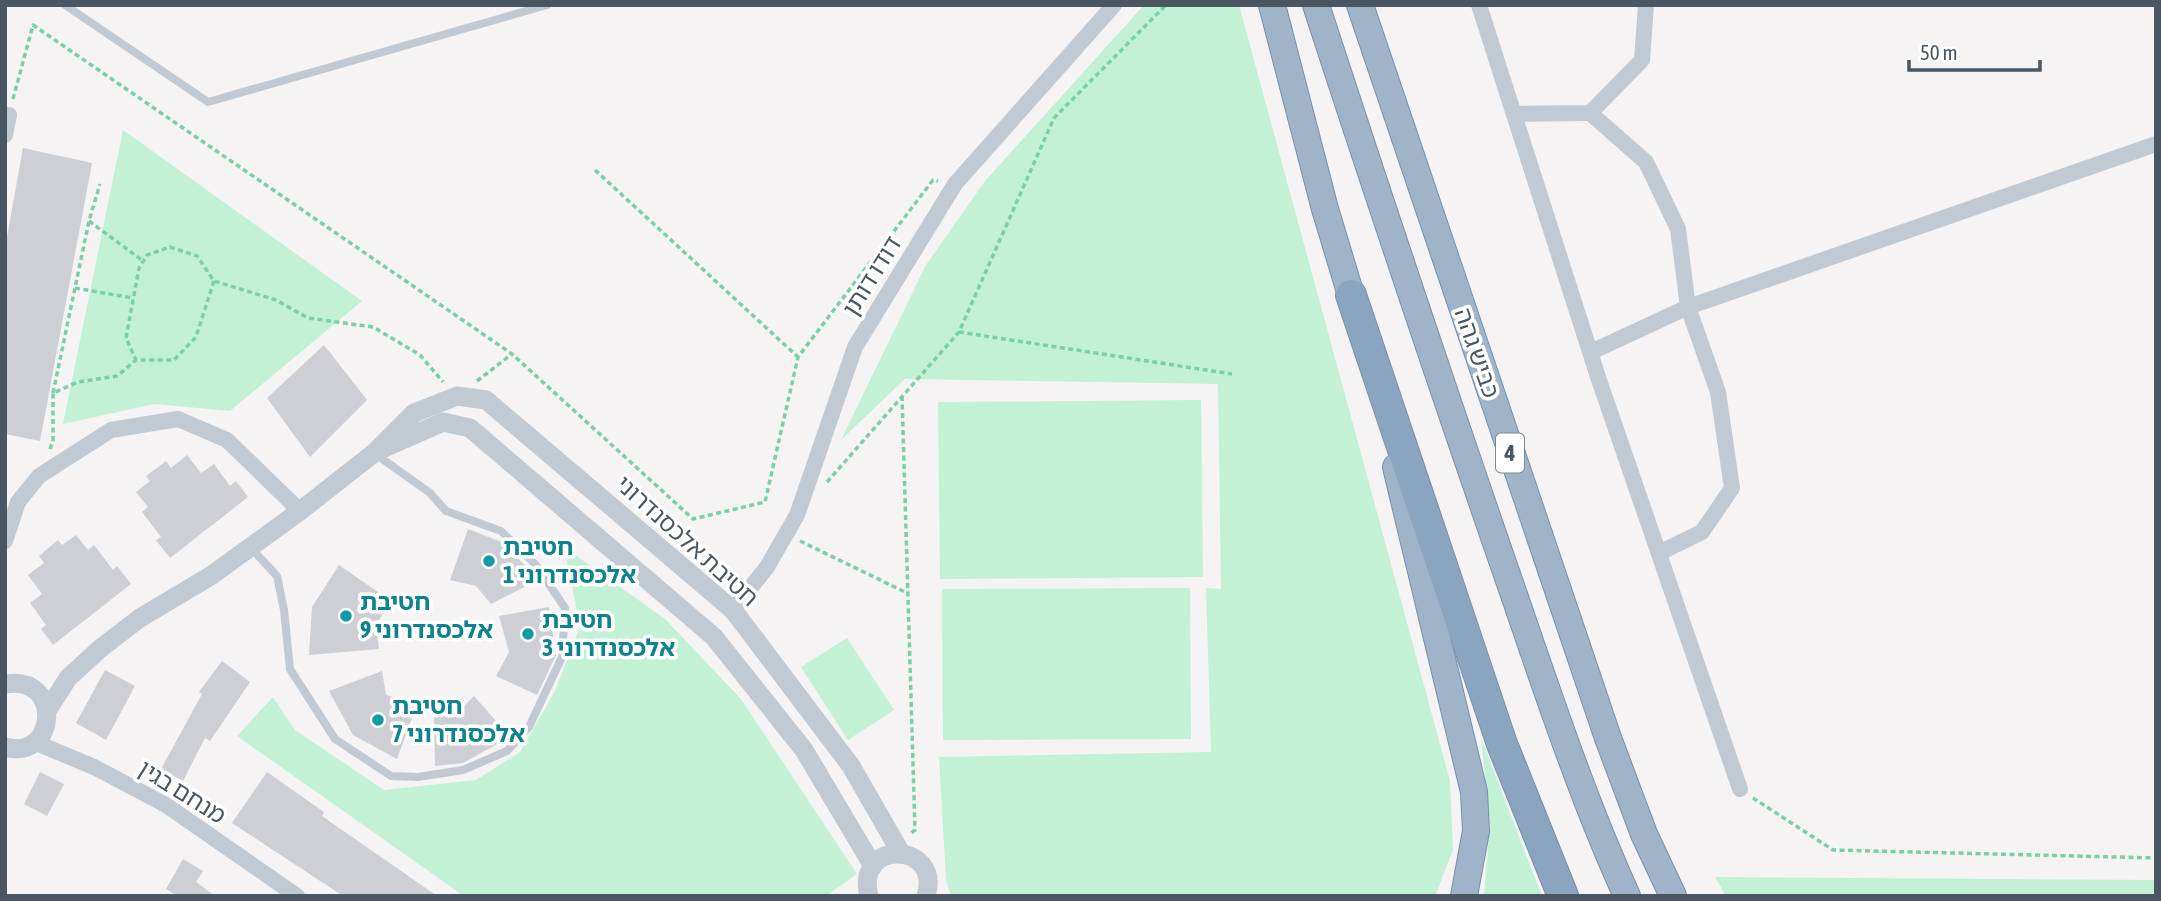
<svg xmlns="http://www.w3.org/2000/svg" width="2161" height="901" viewBox="0 0 2161 901" font-family="'Asap Condensed','Noto Sans Hebrew',sans-serif">
	<style>
		.green { fill: #c3f1d5 }
		.building { fill: #cdcfd5 }
		.lines { fill: none; stroke-linecap: round; stroke-linejoin: round }
		.trunk-casing { stroke: #7690ad; stroke-width: 28 }
		.motorway-casing { stroke: #7690ad; stroke-width: 32 }
		.path { stroke: #7ad0a6; stroke-width: 3.5; stroke-dasharray: 5 3.5; stroke-linecap: butt }
		.service { stroke: #c1cad2; stroke-width: 8 }
		.minor { stroke: #c1cad2; stroke-width: 16 }
		.tertiary { stroke: #c1cad2; stroke-width: 19 }
		.trunk { stroke: #9fb4c9; stroke-width: 26 }
		.motorway { stroke: #8ba5c1; stroke-width: 30 }
		.culture-dot { fill: #0f9aa8; stroke: #fff; stroke-width: 2.5 }
		.labels { text-anchor: middle; stroke-width: 7; stroke-linejoin: round; paint-order: stroke }
		.shield { fill: #fff; stroke: #808990; stroke-width: 2 }
		.shield-label { font-size: 23px; font-weight: bold; fill: #4a5661 }
		.street-label { font-size: 24px; fill: #4a5661; stroke: #fff }
		.culture-label { font-size: 24px; font-weight: bold; fill: #0d838f; stroke: #fff; text-anchor: start }
	</style>
	<rect width="100%" height="100%" fill="#f5f3f3"/>
	<!-- green -->
	<g class="green">
		<path d="M 1144,5 L 1239,5 L 1450,781 L 1453,850 L 1435,896 L 951,896 L 946,880 L 939,757 L 1211,752 L 1206,588 L 1221,589 L 1218,384 L 905,379 L 841,440 L 926,265 L 985,181 Z"/>
		<path d="M 123,130 L 362,301 L 230,411 L 154,404 L 63,424 Z"/>
		<path d="M 1201,400 L 1203,577 L 940,579 L 938,402 Z"/>
		<path d="M 564,547 L 665,619 L 741,699 L 857,874 L 826,896 L 464,896 L 237,736 L 273,697 L 295,730 L 384,790 L 476,780 L 520,752 L 555,691 L 580,626 Z"/>
		<path d="M 1190,588 L 1191,739 L 943,740 L 942,589 Z"/>
		<path d="M 847,638 L 894,710 L 848,740 L 801,667 Z"/>
		<path d="M 1481,738 L 1542,896 L 1484,896 L 1490,823 Z"/>
		<path d="M 1715,877 L 2156,880 L 2156,896 L 1726,896 Z"/>
	</g>
	<!-- building -->
	<g class="building">
		<path d="M 23,148 L 92,163 L 40,441 L 5,434 L 5,248 Z"/>
		<path d="M 324,345 L 367,400 L 310,457 L 267,398 Z"/>
		<path d="M 187,455 L 201,473 L 214,464 L 230,486 L 236,481 L 248,497 L 170,558 L 156,540 L 161,537 L 142,512 L 148,507 L 136,492 L 150,481 L 146,476 L 166,461 L 171,468 Z"/>
		<path d="M 468,529 L 504,543 L 538,580 L 491,604 L 476,586 L 450,580 Z"/>
		<path d="M 76,535 L 88,550 L 94,545 L 113,570 L 117,566 L 131,584 L 53,645 L 41,629 L 46,625 L 30,603 L 42,594 L 28,575 L 44,563 L 39,556 L 58,540 L 62,545 Z"/>
		<path d="M 339,565 L 391,601 L 376,625 L 379,649 L 309,655 L 312,607 Z"/>
		<path d="M 549,607 L 556,655 L 537,695 L 496,676 L 509,652 L 499,616 Z"/>
		<path d="M 222,661 L 250,682 L 210,741 L 205,738 L 183,781 L 161,769 L 202,694 L 199,692 Z"/>
		<path d="M 105,670 L 135,686 L 106,740 L 76,723 Z"/>
		<path d="M 382,671 L 386,695 L 417,704 L 397,759 L 353,735 L 329,691 Z"/>
		<path d="M 474,696 L 510,737 L 463,763 L 435,766 L 434,712 L 458,712 Z"/>
		<path d="M 40,772 L 64,784 L 47,816 L 24,804 Z"/>
		<path d="M 267,772 L 324,812 L 322,816 L 437,896 L 343,896 L 232,823 Z"/>
		<path d="M 183,859 L 203,871 L 196,882 L 215,896 L 177,896 L 166,889 Z"/>
	</g>
	<g class="lines">
		<defs>
			<g id="trunk">
				<path d="M 1272,5 L 1325,209 L 1357,315"/>
				<path d="M 1316,5 C 1377,192 1439,378 1503,563 C 1542,675 1578,788 1627,896"/>
				<path d="M 1360,5 L 1608,738 L 1644,834 L 1673,896"/>
				<path d="M 1396,467 L 1474,792 L 1476,831 L 1464,896"/>
			</g>
			<path id="motorway" d="M 1351,295 L 1502,744 L 1563,896"/>
		</defs>
		<!-- trunk casing -->
		<use href="#trunk" class="trunk-casing"/>
		<!-- motorway casing -->
		<use href="#motorway" class="motorway-casing"/>
		<!-- path -->
		<g class="path">
			<path d="M 13,99 L 33,25 L 512,354 L 693,519 L 765,502 L 798,357 L 933,180 L 938,181"/>
			<path d="M 595,170 L 798,357"/>
			<path d="M 89,221 L 143,261"/>
			<path d="M 214,281 L 196,337 L 174,360 L 136,360 L 126,338 L 139,268 L 147,255 L 170,247 L 197,256 L 214,281 L 276,300 L 308,318 L 373,327 L 420,355 L 443,382"/>
			<path d="M 75,288 L 133,298"/>
			<path d="M 959,332 L 1232,374"/>
			<path d="M 477,381 L 512,354"/>
			<path d="M 53,393 L 89,221 L 100,184"/>
			<path d="M 902,396 L 915,830 L 911,833"/>
			<path d="M 50,449 L 53,441 L 53,393 L 78,382 L 117,376 L 136,360"/>
			<path d="M 827,482 L 959,332 L 1054,118 L 1166,5"/>
			<path d="M 800,541 L 907,593"/>
			<path d="M 1753,798 L 1833,850 L 2156,858"/>
		</g>
		<!-- service -->
		<g class="service">
			<path d="M 65,5 L 208,102 L 547,5"/>
			<path d="M 250,547 L 277,576 L 284,610 L 290,669 L 335,739 L 391,776 L 418,777 L 463,770 L 507,751 L 529,727 L 562,657 L 565,608 L 536,565 L 501,531 L 446,511 L 430,493 L 374,453"/>
		</g>
		<!-- minor -->
		<g class="minor">
			<path d="M 1479,5 L 1598,377 L 1740,789"/>
			<path d="M 1590,113 L 1646,162 L 1678,229 L 1688,307 L 1591,352"/>
			<path d="M 1514,114 L 1590,113 L 1642,60 L 1646,5"/>
			<path d="M 5,135 L 9,115"/>
			<path d="M 5,541 L 18,502 L 39,476 L 111,430 L 178,419 L 227,440 L 300,511"/>
			<path d="M 1659,553 L 1702,532 L 1732,488 L 1718,392 L 1688,307 L 2156,144"/>
			<path d="M 733,610 L 767,567 L 797,515 L 855,347 L 955,184 L 1114,5"/>
			<path d="M 34,742 L 94,767 L 166,805 L 297,896"/>
		</g>
		<!-- tertiary -->
		<g class="tertiary">
			<path d="M 384,448 L 443,422 L 470,428 L 714,637 L 804,750 L 873,866"/>
			<path d="M 5,684 C 64,674 57,762 5,747"/>
			<path d="M 47,711 L 68,678 L 102,647 L 140,618 L 212,575 L 300,511 L 374,453 L 414,413 L 457,396 L 486,400 L 733,610 L 851,766 L 901,853"/>
			<path d="M 869,896 C 854,838 943,842 926,896"/>
		</g>
		<!-- trunk -->
		<use href="#trunk" class="trunk"/>
		<!-- motorway -->
		<use href="#motorway" class="motorway"/>
	</g>
	<!-- markers -->
	<g class="culture-dot">
		<circle cx="489" cy="561" r="7"/>
		<circle cx="346" cy="616" r="7"/>
		<circle cx="528" cy="634" r="7"/>
		<circle cx="378" cy="720" r="7"/>
	</g>
	<g class="labels">
		<!-- shield labels -->
		<rect class="shield" x="1496" y="433.5" width="28" height="39" rx="5"/>
		<g class="shield-label">
			<text x="1510" y="461">4</text>
		</g>
		<!-- street labels -->
		<g class="street-label">
			<text transform="translate(872 276) rotate(-58)" y="8">דודו דותן</text>
			<text transform="translate(1477 353) rotate(71)" y="8">כביש גהה</text>
			<text transform="translate(687 541) rotate(42)" y="8">חטיבת אלכסנדרוני</text>
			<text transform="translate(182 792) rotate(32)" y="8">מנחם בגין</text>
		</g>
		<!-- culture labels -->
		<g class="culture-label">
			<text x="503" y="555">חטיבת<tspan x="503" dy="28">אלכסנדרוני 1</tspan></text>
			<text x="360" y="610">חטיבת<tspan x="360" dy="28">אלכסנדרוני 9</tspan></text>
			<text x="542" y="628">חטיבת<tspan x="542" dy="28">אלכסנדרוני 3</tspan></text>
			<text x="392" y="714">חטיבת<tspan x="392" dy="28">אלכסנדרוני 7</tspan></text>
		</g>
	</g>
	<!-- border -->
	<rect width="2161" height="901" fill="none" stroke="#4a5661" stroke-width="14"/>
	<!-- scale -->
	<path d="M1909 60v10h131v-10" fill="none" stroke="#4a5661" stroke-width="3.5"/>
	<text x="1920" y="60" font-size="21" fill="#4a5661" stroke="#ffffff" stroke-width="5" paint-order="stroke">50 m</text>
</svg>
